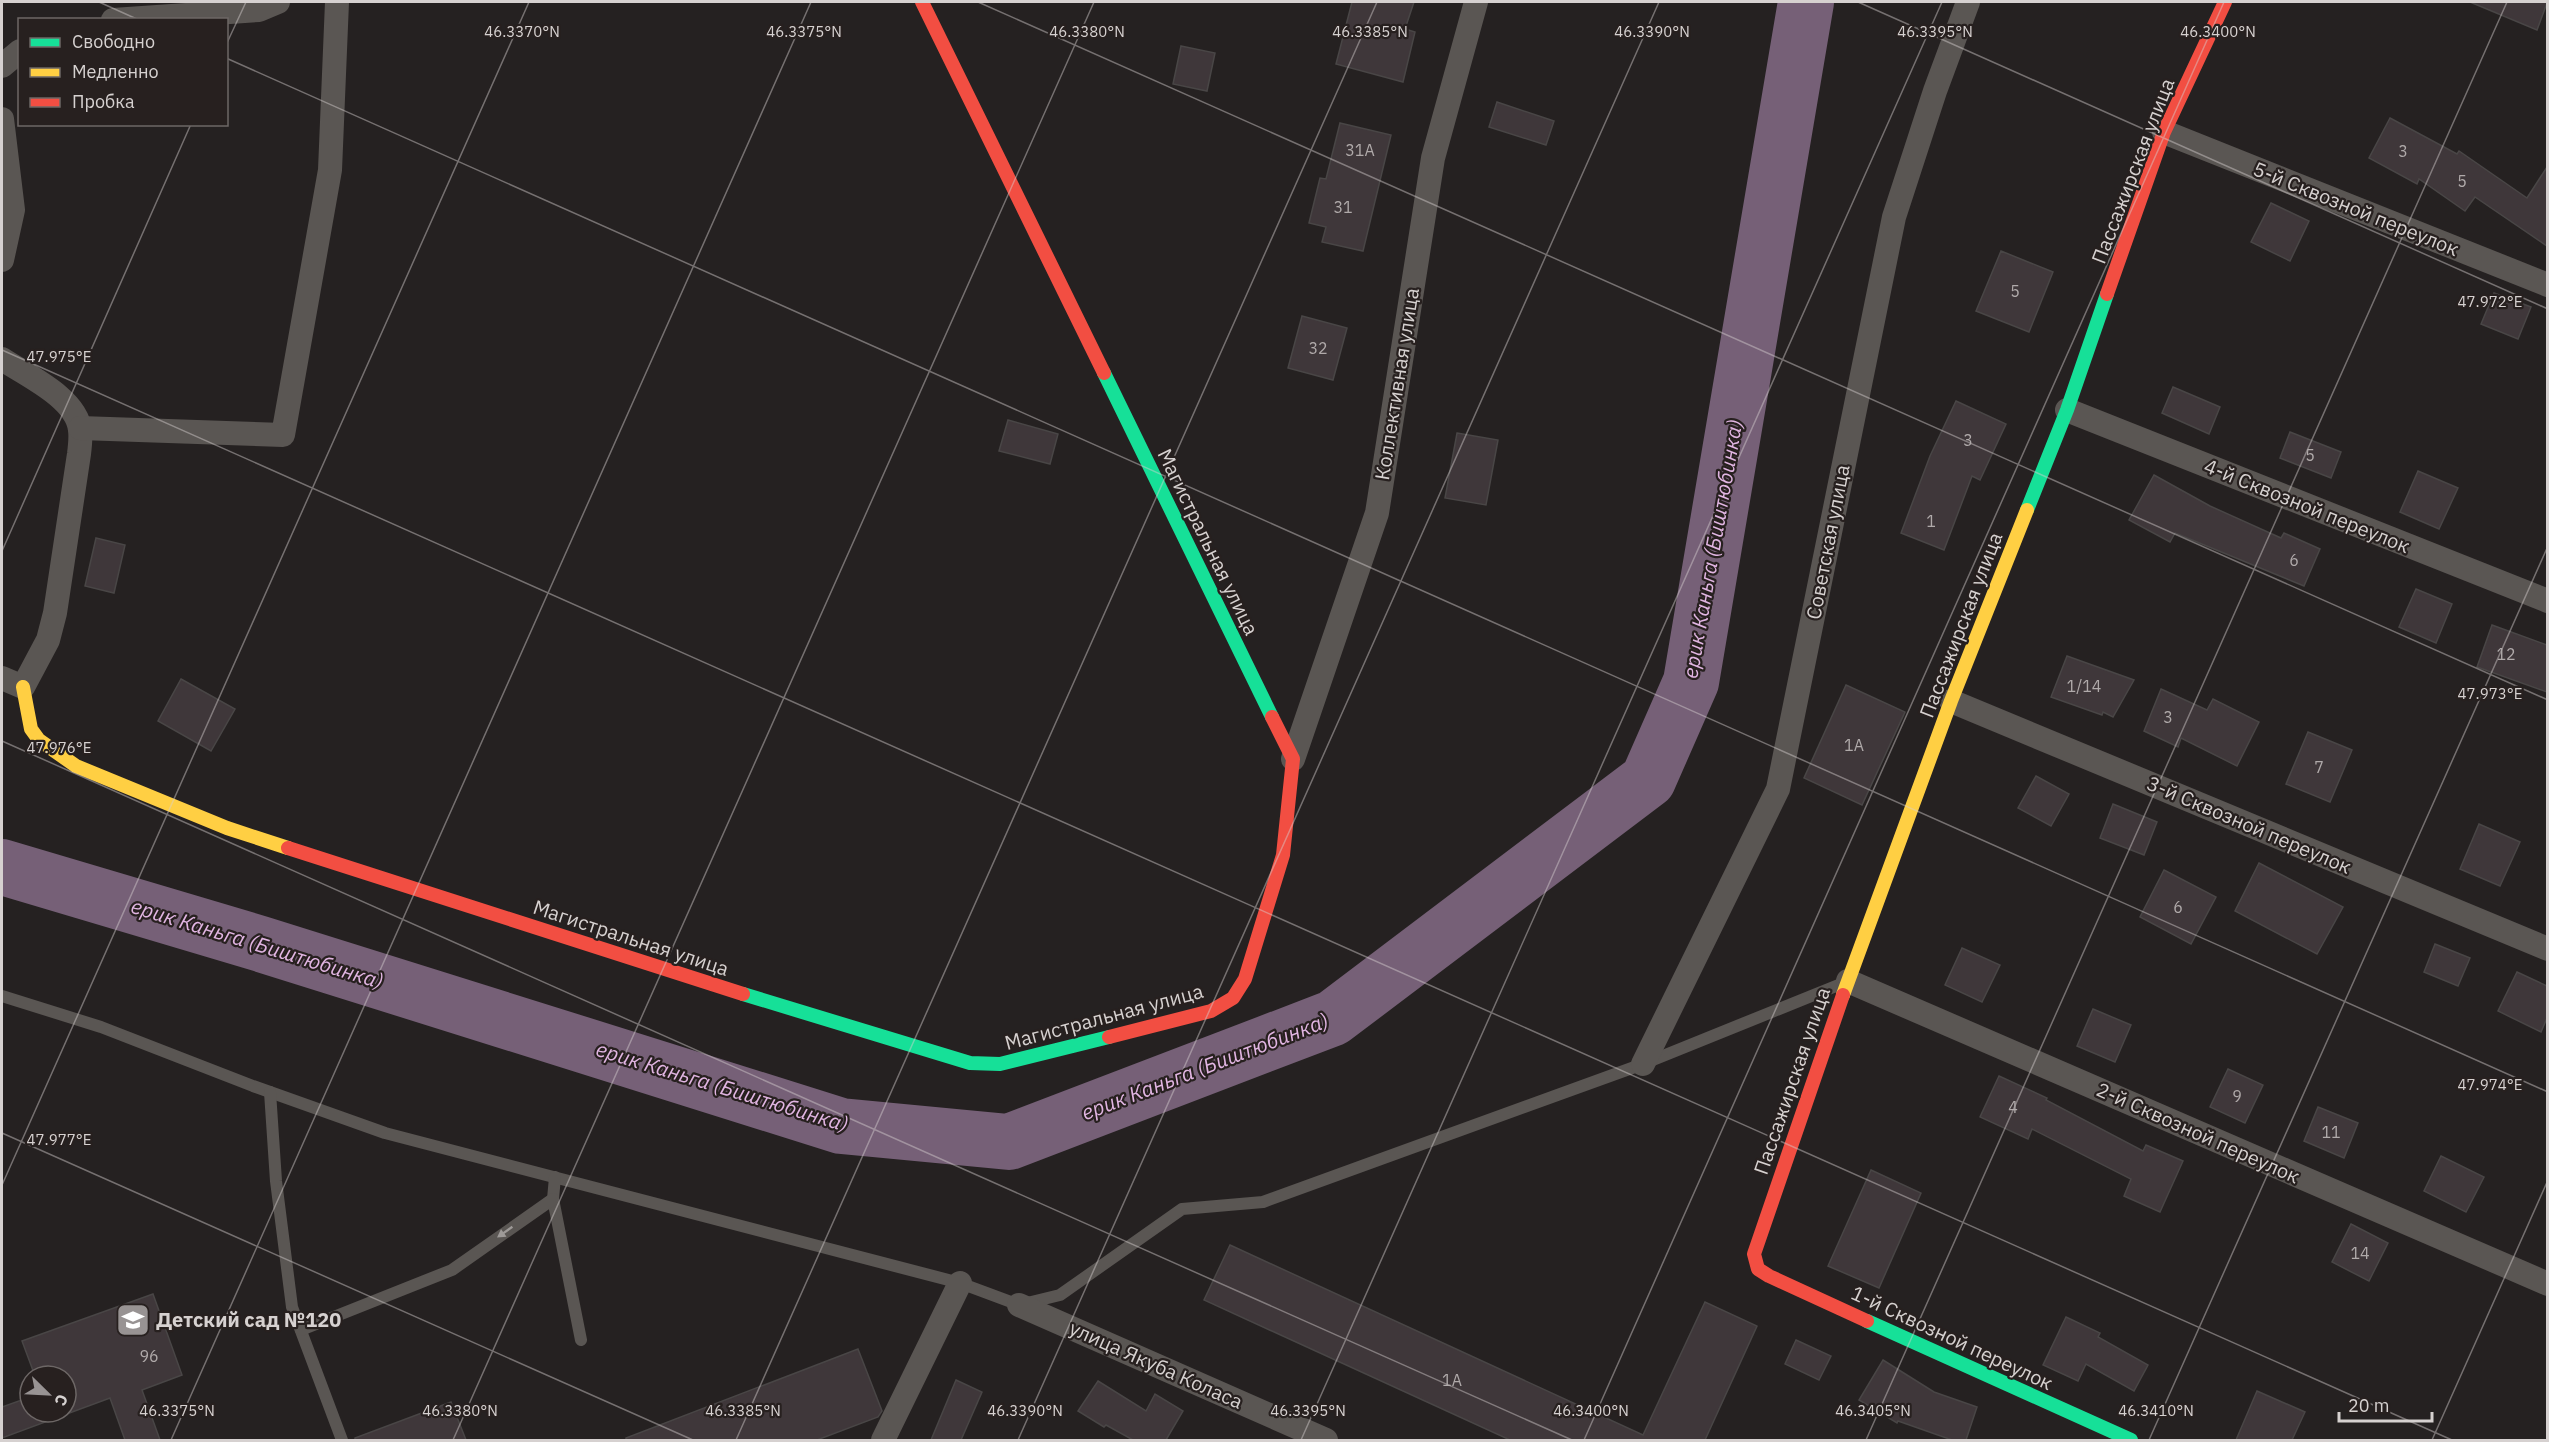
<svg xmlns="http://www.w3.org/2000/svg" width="2549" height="1442" viewBox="0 0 2549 1442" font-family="'IBM Plex Sans',sans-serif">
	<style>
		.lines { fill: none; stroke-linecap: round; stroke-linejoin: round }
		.river { stroke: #766077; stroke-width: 56 }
		.building { fill: #3f373a; stroke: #494646; stroke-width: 1.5 }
		.lane { stroke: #5a5653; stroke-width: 12 }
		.street { stroke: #5a5653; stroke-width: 24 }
		.fast { stroke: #16e098; stroke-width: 14 }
		.slow { stroke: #ffcf43; stroke-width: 14 }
		.jam { stroke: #f24e42; stroke-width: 14 }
		.oneway { fill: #9e9a98 }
		.ticks { fill: none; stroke: #d6d1d0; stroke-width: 1.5; stroke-opacity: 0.45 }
		.labels { text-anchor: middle; stroke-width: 4.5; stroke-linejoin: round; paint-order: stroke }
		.number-label { font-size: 16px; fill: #b0aaaa }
		.street-label { font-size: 20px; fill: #d6d1d0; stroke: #27201f }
		.poi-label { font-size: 20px; font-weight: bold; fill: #d6d1d0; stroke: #27201f; text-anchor: start }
		.water-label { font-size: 21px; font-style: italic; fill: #e1b5e2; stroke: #27201f }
		.ticks-label { font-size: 15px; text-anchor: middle; fill: #d6d1d0; stroke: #27201f; stroke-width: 4.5; stroke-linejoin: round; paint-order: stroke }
	</style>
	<rect width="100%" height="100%" fill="#252121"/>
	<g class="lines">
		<!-- river -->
		<path class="river" d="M 2,867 L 261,944 L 841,1126 L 1009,1142 L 1333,1018 L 1648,780 L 1691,682 L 1806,2"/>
	</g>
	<!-- building -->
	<g class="building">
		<path d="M 1352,2 L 1414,2 L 1405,29 L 1415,32 L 1403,82 L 1336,64 Z"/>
		<path d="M 2470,2 L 2547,2 L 2547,3 L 2537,30 Z"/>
		<path d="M 1181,46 L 1215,53 L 1207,91 L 1173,84 Z"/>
		<path d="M 1497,102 L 1554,121 L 1546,145 L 1489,127 Z"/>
		<path d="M 2390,118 L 2457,154 L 2459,151 L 2527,198 L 2547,167 L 2547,246 L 2475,197 L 2465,211 L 2419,179 L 2417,184 L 2369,158 Z"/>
		<path d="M 1340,123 L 1391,135 L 1363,251 L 1322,242 L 1326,227 L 1309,223 L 1320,178 L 1326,179 Z"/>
		<path d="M 2271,203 L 2309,221 L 2290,261 L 2251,242 Z"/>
		<path d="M 2001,251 L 2053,272 L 2029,332 L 1976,311 Z"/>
		<path d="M 2494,293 L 2531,307 L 2518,339 L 2481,324 Z"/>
		<path d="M 1302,316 L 1347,328 L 1333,380 L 1288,368 Z"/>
		<path d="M 2173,387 L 2220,407 L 2209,434 L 2162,413 Z"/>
		<path d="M 1956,401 L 2006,424 L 1980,480 L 1972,476 L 1944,550 L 1901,533 L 1930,456 Z"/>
		<path d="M 1008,420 L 1058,434 L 1050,464 L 999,451 Z"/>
		<path d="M 2290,432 L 2341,452 L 2331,478 L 2280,458 Z"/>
		<path d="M 1457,433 L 1498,440 L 1486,505 L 1445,498 Z"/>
		<path d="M 2418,471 L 2458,488 L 2439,529 L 2400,512 Z"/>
		<path d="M 2154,475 L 2210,506 L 2281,538 L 2284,533 L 2320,549 L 2304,586 L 2175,533 L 2170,542 L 2129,520 Z"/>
		<path d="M 96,538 L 125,545 L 114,593 L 85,586 Z"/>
		<path d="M 2416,589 L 2452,604 L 2436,643 L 2399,627 Z"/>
		<path d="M 2492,625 L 2547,645 L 2547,692 L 2477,667 Z"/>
		<path d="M 2067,656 L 2134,680 L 2113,717 L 2103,712 L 2102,715 L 2051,697 Z"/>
		<path d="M 181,679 L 235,709 L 211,751 L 158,721 Z"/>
		<path d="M 1846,685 L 1905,712 L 1862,805 L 1804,778 Z"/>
		<path d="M 2161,689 L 2207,710 L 2213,699 L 2259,722 L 2237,766 L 2181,738 L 2178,747 L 2144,731 Z"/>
		<path d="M 2308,732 L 2352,750 L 2330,802 L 2286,784 Z"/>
		<path d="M 2036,776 L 2069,794 L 2051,826 L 2018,808 Z"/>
		<path d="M 2113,804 L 2157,822 L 2144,855 L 2100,838 Z"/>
		<path d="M 2479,824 L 2520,842 L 2500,886 L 2460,869 Z"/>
		<path d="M 2259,863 L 2343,907 L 2317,954 L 2235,911 Z"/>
		<path d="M 2164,870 L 2216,897 L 2191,944 L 2140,917 Z"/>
		<path d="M 2435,944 L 2470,958 L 2458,986 L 2424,972 Z"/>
		<path d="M 1962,948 L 2000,965 L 1982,1002 L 1945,985 Z"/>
		<path d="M 2517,972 L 2547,986 L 2547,1018 L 2541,1032 L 2498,1011 Z"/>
		<path d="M 2093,1009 L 2131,1025 L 2115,1062 L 2077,1046 Z"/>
		<path d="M 2228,1069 L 2263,1085 L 2245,1123 L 2210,1107 Z"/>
		<path d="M 1999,1076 L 2047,1098 L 2046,1100 L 2143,1151 L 2146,1145 L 2183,1161 L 2160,1212 L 2124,1196 L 2131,1179 L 2032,1129 L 2028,1139 L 1980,1117 Z"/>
		<path d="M 2318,1107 L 2358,1123 L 2344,1158 L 2304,1141 Z"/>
		<path d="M 2441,1156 L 2484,1177 L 2466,1212 L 2424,1191 Z"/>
		<path d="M 1871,1170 L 1921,1193 L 1879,1288 L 1828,1266 Z"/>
		<path d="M 2351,1224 L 2388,1243 L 2369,1281 L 2332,1262 Z"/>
		<path d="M 1230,1245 L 1643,1435 L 1705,1302 L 1757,1326 L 1705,1440 L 1510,1440 L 1204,1300 Z"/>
		<path d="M 153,1294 L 182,1375 L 142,1390 L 160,1440 L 125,1440 L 110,1398 L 2,1438 L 2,1407 L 30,1397 L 30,1412 L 66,1412 L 66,1376 L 35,1376 L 22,1341 Z"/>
		<path d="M 2066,1317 L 2100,1333 L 2098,1337 L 2148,1365 L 2134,1391 L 2086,1364 L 2078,1381 L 2043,1365 Z"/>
		<path d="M 1796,1340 L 1831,1356 L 1819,1380 L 1785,1364 Z"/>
		<path d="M 858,1349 L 882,1411 L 878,1417 L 817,1440 L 626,1440 L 626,1438 Z"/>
		<path d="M 1883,1360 L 1934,1392 L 1977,1407 L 1966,1440 L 1952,1440 L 1898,1421 L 1897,1423 L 1859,1400 Z"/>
		<path d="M 956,1380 L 982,1392 L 961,1440 L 931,1440 Z"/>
		<path d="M 1098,1381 L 1146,1411 L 1155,1394 L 1183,1411 L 1166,1440 L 1133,1440 L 1106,1425 L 1104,1427 L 1078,1411 Z"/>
		<path d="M 2257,1391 L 2305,1412 L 2292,1440 L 2236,1440 Z"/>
		<path d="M 451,1402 L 466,1440 L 355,1440 L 355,1438 Z"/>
	</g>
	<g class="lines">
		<!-- lane -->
		<g class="lane">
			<path d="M 2,996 L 101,1027 L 253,1086 L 385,1133 L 960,1283 L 1019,1305 L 1060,1295 L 1182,1209 L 1263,1202 L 1643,1064 L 1841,984"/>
			<path d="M 270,1092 L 276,1181 L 292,1307 L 342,1440"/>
			<path d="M 555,1177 L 553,1199 L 581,1340"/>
			<path d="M 301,1330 L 452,1270 L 553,1199"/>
		</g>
		<!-- street -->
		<g class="street">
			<path d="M 113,20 L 259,10 L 278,2"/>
			<path d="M 2,66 L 20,51"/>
			<path d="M 2,119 L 13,210 L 2,260"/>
			<path d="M 2164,132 L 2548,285"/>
			<path d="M 2,359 C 26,375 77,398 80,430 C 81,437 80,446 79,454 L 55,613 L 48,640 L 23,687 L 2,678"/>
			<path d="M 2067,410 L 2548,601"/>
			<path d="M 80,428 L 283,435 L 330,170 L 337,2"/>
			<path d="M 1951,701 L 2548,949"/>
			<path d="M 1293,759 L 1377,513 L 1433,158 L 1476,2"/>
			<path d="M 1848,981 L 2548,1284"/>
			<path d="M 1643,1064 L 1778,789 L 1894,217 L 1935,91 L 1968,2"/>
			<path d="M 1019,1305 L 1326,1440"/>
			<path d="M 883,1440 L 960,1283"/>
		</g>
		<!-- fast -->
		<g class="fast">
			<path d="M 1104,373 L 1272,717"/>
			<path d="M 2027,510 L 2067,410 L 2107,294"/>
			<path d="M 743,994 L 970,1063 L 1000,1064 L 1109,1037"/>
			<path d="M 1867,1321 L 2131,1440"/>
		</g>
		<!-- slow -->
		<g class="slow">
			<path d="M 23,687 L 31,729 L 39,740 L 76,766 L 227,828 L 288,848"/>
			<path d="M 1843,995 L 1951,701 L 2027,510"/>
		</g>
		<!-- jam -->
		<g class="jam">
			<path d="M 922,2 L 1104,373"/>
			<path d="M 2107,294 L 2164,132 L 2225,2"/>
			<path d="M 288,848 L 743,994"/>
			<path d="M 1843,995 L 1754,1254 L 1758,1269 L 1769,1276 L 1867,1321"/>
			<path d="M 1109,1037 L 1211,1011 L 1233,998 L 1245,979 L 1283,855 L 1293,759 L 1272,717"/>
		</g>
	</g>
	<!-- one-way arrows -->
	<defs><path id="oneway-solid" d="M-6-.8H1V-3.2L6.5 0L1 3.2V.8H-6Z" transform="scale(1.5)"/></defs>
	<use class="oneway" href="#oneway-solid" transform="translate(505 1232) rotate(145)"/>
	<!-- ticks -->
	<path class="ticks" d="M 99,2 L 139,20M 978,2 L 2548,700M 1858,2 L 2548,309M 226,45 L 246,2M 226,58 L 2548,1092M 2,350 L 2452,1440M 2,551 L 191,124M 2,741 L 1572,1440M 2,1133 L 693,1440M 2,1185 L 529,2M 171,1440 L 811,2M 453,1440 L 1094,2M 736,1440 L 1377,2M 1018,1440 L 1659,2M 1301,1440 L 1942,2M 1584,1440 L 2224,2M 1866,1440 L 2507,2M 2149,1440 L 2548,546M 2432,1440 L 2548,1180"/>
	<!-- icons -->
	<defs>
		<symbol id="school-square" viewBox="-11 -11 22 22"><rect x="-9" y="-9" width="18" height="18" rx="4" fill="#989393" stroke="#27201f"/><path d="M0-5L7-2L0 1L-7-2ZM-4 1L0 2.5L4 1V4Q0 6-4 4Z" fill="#fff"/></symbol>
	</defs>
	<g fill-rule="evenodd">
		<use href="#school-square" x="114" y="1301" width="38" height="38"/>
	</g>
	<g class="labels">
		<!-- number labels -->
		<g class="number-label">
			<text x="1360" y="156">31А</text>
			<text x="2403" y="157">3</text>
			<text x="2462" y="187">5</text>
			<text x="1343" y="213">31</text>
			<text x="2015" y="297">5</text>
			<text x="1318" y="354">32</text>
			<text x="1968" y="446">3</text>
			<text x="2310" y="461">5</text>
			<text x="1931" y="527">1</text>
			<text x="2294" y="566">6</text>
			<text x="2506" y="660">12</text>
			<text x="2084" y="692">1/14</text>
			<text x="2168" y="723">3</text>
			<text x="1854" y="751">1А</text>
			<text x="2319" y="773">7</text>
			<text x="2178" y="913">6</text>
			<text x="2237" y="1102">9</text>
			<text x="2013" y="1113">4</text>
			<text x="2331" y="1138">11</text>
			<text x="2360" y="1259">14</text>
			<text x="149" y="1362">96</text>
			<text x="1452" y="1386">1А</text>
		</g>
		<!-- street labels -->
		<g class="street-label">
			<text transform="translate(2133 171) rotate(-69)" y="7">Пассажирская улица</text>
			<text transform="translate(2356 209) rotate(22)" y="7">5-й Сквозной переулок</text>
			<text transform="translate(1397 384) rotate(-81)" y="7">Коллективная улица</text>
			<text transform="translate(2307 506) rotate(22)" y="7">4-й Сквозной переулок</text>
			<text transform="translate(1208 542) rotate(64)" y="7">Магистральная улица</text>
			<text transform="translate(1828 542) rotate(-79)" y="7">Советская улица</text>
			<text transform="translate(1961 625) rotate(-69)" y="7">Пассажирская улица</text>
			<text transform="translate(2249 825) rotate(23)" y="7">3-й Сквозной переулок</text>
			<text transform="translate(631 938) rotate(18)" y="7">Магистральная улица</text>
			<text transform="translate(1104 1017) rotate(-15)" y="7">Магистральная улица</text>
			<text transform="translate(1792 1081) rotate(-71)" y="7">Пассажирская улица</text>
			<text transform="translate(2198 1133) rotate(24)" y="7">2-й Сквозной переулок</text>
			<text transform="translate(1952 1338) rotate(25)" y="7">1-й Сквозной переулок</text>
			<text transform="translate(1156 1365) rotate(24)" y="7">улица Якуба Коласа</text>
		</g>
		<!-- poi labels -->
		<g class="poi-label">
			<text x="156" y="1327">Детский сад №120</text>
		</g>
		<!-- water labels -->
		<g class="water-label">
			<text transform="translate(1713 549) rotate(-80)" y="7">ерик Каньга (Биштюбинка)</text>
			<text transform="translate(257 944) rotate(17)" y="7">ерик Каньга (Биштюбинка)</text>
			<text transform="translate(1205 1067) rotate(-21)" y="7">ерик Каньга (Биштюбинка)</text>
			<text transform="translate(722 1087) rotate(17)" y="7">ерик Каньга (Биштюбинка)</text>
		</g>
	</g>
	<g class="ticks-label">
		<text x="804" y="37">46.3375°N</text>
		<text x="1087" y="37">46.3380°N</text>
		<text x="1370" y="37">46.3385°N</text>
		<text x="1652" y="37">46.3390°N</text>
		<text x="1935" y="37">46.3395°N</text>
		<text x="2218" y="37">46.3400°N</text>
		<text x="522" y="37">46.3370°N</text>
		<text x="2490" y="307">47.972°E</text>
		<text x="59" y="362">47.975°E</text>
		<text x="2490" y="699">47.973°E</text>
		<text x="59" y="753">47.976°E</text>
		<text x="2490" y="1090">47.974°E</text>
		<text x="59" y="1145">47.977°E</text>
		<text x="177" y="1416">46.3375°N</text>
		<text x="460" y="1416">46.3380°N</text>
		<text x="743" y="1416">46.3385°N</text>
		<text x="1025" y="1416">46.3390°N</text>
		<text x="1308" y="1416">46.3395°N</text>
		<text x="1591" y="1416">46.3400°N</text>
		<text x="1873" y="1416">46.3405°N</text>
		<text x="2156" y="1416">46.3410°N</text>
	</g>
	<!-- border -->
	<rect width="2549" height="1442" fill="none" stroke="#d6d1d0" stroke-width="6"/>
	<!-- legend -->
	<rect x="18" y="18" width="210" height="108" fill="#27201f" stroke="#6d6766" stroke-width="1.5"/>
	<rect x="30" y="38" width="30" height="9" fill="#16e098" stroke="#6d6766" stroke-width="1.5"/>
	<text x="72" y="48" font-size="18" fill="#d6d1d0">Свободно</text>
	<rect x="30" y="68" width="30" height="9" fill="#ffcf43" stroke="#6d6766" stroke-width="1.5"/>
	<text x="72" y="78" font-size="18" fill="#d6d1d0">Медленно</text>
	<rect x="30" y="98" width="30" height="9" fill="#f24e42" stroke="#6d6766" stroke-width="1.5"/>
	<text x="72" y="108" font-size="18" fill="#d6d1d0">Пробка</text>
	<!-- north arrow -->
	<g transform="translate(48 1394) rotate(114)"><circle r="28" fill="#27201f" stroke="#6d6766" stroke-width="1.5"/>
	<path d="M0-4.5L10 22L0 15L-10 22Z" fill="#989393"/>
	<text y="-9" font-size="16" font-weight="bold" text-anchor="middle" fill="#d6d1d0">С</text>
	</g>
	<!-- scale -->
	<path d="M2339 1412v9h93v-9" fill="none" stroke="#d6d1d0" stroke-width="3"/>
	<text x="2348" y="1412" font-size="18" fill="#d6d1d0" stroke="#27201f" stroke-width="4.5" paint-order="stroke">20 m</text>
</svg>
